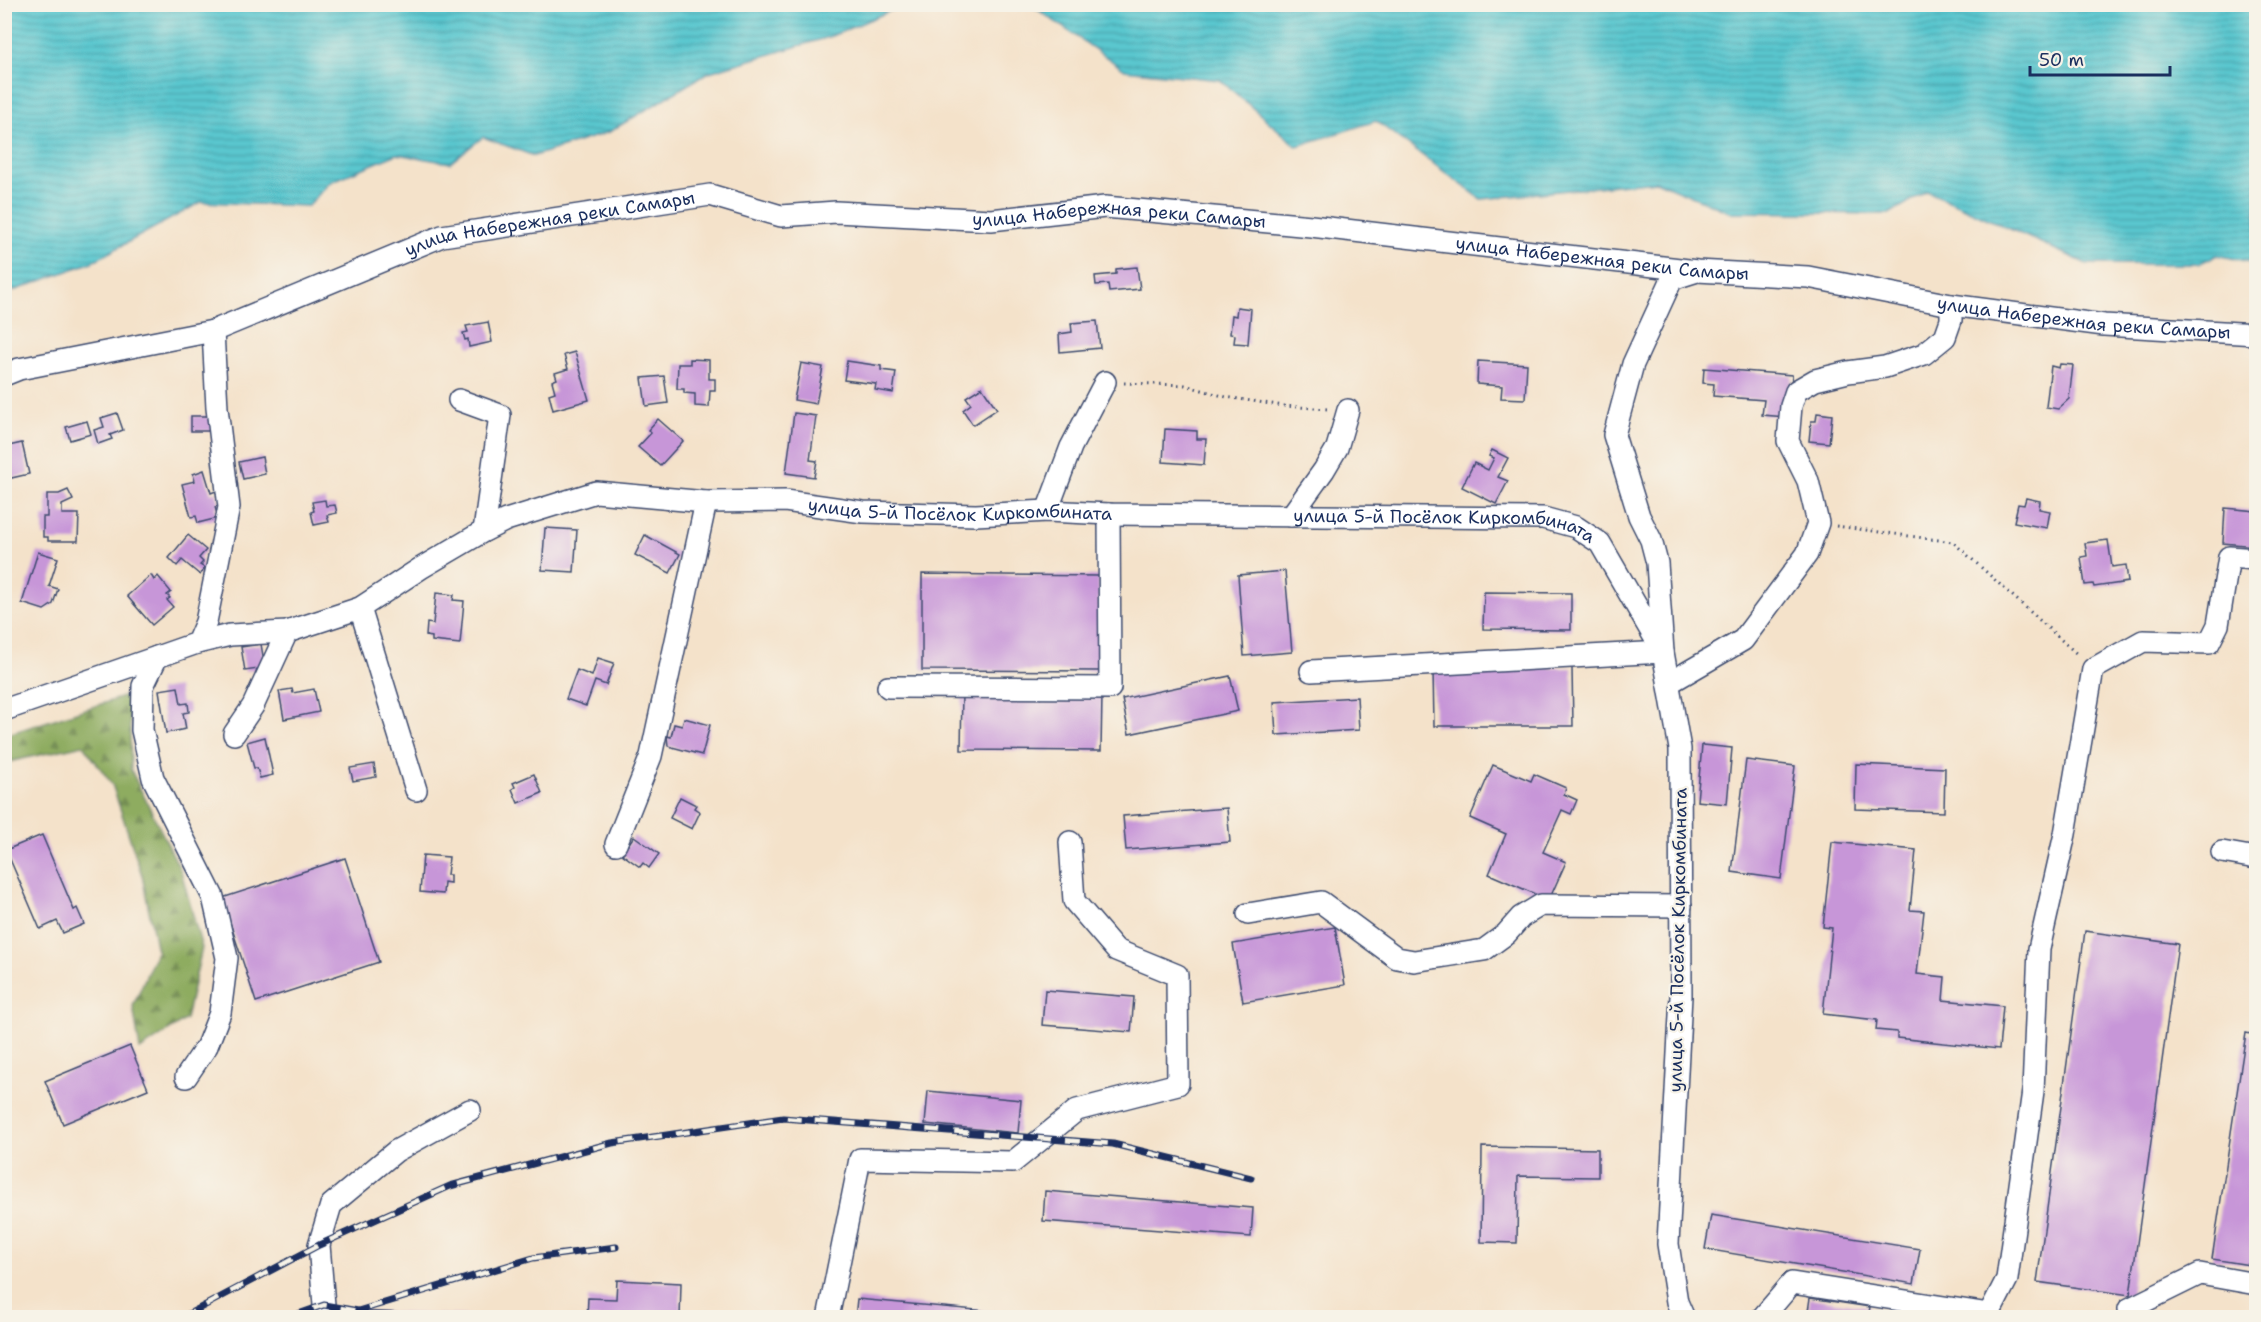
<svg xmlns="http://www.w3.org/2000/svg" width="2261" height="1322" viewBox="0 0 2261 1322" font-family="'Shantell Sans',sans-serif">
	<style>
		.forest { fill: url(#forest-firs); stroke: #546e5f; stroke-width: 1.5 }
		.water { fill: url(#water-rules); stroke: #3a7b96; stroke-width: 1.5 }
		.building { fill: #c796d8 }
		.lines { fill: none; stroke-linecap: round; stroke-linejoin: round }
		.minor-casing { stroke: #3c4a6e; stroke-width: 24 }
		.path { stroke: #3c4a6e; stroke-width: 3; stroke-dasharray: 1.5 4.5; stroke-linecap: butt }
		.minor { stroke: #fff; stroke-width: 21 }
		.rail-casing { stroke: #1b2f5e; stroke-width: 7 }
		.rail { stroke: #f7f3e8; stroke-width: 4.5; stroke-dasharray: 14; stroke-linecap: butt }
		.labels { text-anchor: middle; stroke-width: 4.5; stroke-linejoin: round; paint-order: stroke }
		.street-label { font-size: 18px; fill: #1b2f5e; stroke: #f7f3e8 }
	</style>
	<defs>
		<pattern id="forest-firs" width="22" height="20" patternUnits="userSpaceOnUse" patternTransform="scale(1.5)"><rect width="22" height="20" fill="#8eac60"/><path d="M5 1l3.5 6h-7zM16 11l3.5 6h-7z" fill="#738c52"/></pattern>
		<pattern id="water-rules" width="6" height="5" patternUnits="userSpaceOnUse" patternTransform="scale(1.5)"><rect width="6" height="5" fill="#5ac7cf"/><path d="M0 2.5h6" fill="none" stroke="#4aa2ab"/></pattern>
	</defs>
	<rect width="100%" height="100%" fill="#f7f3e8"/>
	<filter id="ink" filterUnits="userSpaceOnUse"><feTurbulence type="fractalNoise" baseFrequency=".0167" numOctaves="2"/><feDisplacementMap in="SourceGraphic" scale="12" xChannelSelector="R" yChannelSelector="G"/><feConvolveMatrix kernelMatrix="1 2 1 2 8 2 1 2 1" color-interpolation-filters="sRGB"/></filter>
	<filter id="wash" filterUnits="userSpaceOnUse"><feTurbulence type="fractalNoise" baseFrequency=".008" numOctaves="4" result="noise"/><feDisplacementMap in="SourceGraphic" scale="24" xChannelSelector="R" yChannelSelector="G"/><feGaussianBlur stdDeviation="1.35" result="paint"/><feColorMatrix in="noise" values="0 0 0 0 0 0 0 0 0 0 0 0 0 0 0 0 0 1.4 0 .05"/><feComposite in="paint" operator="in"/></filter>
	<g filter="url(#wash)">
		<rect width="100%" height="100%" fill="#f4e2ca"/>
		<!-- forest -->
		<path class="forest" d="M 129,695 L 131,770 L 181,871 L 202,948 L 186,1019 L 140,1050 L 133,1006 L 157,951 L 142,875 L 112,784 L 83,745 L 4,763 L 5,735 Z"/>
		<!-- water -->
		<g class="water">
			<path d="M 5,4 L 904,4 L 904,5 L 829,37 L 709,72 L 609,132 L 534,156 L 483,137 L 450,163 L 397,154 L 330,182 L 308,206 L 201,202 L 92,262 L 5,294 Z"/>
			<path d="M 1031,5 L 2256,5 L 2256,263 L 2217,255 L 2198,264 L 2087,264 L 1927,191 L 1889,214 L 1729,212 L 1656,181 L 1481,199 L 1376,121 L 1297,146 L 1220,80 L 1125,70 Z"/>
		</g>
		<g id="blocks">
			<!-- building -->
			<g class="building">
				<path d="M 1137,267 L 1140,289 L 1109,292 L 1108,284 L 1096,285 L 1095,276 L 1116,274 L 1116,269 Z"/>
				<path d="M 1237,307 L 1251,309 L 1248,344 L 1234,343 L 1235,335 L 1230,334 L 1232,315 L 1236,316 Z"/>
				<path d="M 1097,321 L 1100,348 L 1060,352 L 1059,334 L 1072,332 L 1071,323 Z"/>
				<path d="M 488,322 L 492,342 L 469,347 L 468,339 L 465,340 L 463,333 L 468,332 L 466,326 Z"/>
				<path d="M 575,352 L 589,400 L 553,410 L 549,394 L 555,392 L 552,381 L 557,379 L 555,373 L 568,369 L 564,355 Z"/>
				<path d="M 690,359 L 709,360 L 709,379 L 715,379 L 715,390 L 710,390 L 709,407 L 695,406 L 695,394 L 684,393 L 684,389 L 677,389 L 678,364 L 690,364 Z"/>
				<path d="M 847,361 L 881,366 L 881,370 L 896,372 L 893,393 L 875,390 L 876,384 L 844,380 Z"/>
				<path d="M 1478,361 L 1527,364 L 1525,399 L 1501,398 L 1502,386 L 1477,384 Z"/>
				<path d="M 801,363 L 823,367 L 816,404 L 794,400 Z"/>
				<path d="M 2060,364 L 2073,365 L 2069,399 L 2058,409 L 2046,407 L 2051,366 L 2059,368 Z"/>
				<path d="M 1704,368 L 1792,375 L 1788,417 L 1762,415 L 1764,400 L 1713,396 L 1714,384 L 1703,383 Z"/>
				<path d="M 664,376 L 668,403 L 646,406 L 642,378 Z"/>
				<path d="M 982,387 L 997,409 L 973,425 L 963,410 L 971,404 L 966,397 Z"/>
				<path d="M 117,413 L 123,430 L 110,435 L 112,439 L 98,444 L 94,430 L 104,427 L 101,418 Z"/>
				<path d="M 794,413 L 816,416 L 810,460 L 817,461 L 814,477 L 786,473 Z"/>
				<path d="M 1817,413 L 1832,415 L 1829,443 L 1809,441 L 1811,421 L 1816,421 Z"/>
				<rect x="191" y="416" width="21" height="15"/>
				<path d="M 658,419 L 683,441 L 660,466 L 638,447 L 651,433 L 648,430 Z"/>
				<path d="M 87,421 L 91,434 L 70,440 L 66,427 Z"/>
				<path d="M 1165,429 L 1197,431 L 1197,439 L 1206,439 L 1204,465 L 1163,462 Z"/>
				<path d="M 22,443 L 29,474 L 7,479 L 4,469 L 4,447 Z"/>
				<path d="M 1492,450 L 1508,458 L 1498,477 L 1508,481 L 1496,504 L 1462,487 L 1474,463 L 1488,470 L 1494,458 L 1489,456 Z"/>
				<path d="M 262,457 L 265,474 L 243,479 L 239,462 Z"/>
				<path d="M 204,470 L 211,493 L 216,491 L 220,505 L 215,507 L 218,518 L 198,523 L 196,516 L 191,517 L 182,484 L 195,481 L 193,474 Z"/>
				<path d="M 68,490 L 73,500 L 62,505 L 62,514 L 79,514 L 78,541 L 48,541 L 48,537 L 43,537 L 43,517 L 47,517 L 47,494 L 59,494 Z"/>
				<path d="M 2026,498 L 2040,501 L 2039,509 L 2050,511 L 2047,528 L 2014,522 L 2018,504 L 2024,505 Z"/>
				<path d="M 325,500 L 326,506 L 335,505 L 337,513 L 327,515 L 329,522 L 314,525 L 311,512 L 314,511 L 312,502 Z"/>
				<path d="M 2225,508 L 2256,511 L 2255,546 L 2223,543 Z"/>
				<path d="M 545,528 L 577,530 L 574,572 L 542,570 Z"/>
				<path d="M 188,535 L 206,550 L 199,558 L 203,562 L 200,565 L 205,568 L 200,575 L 182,560 L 177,566 L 169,558 Z"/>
				<path d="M 645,535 L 680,554 L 670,573 L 635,555 Z"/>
				<path d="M 2108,540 L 2112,567 L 2126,565 L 2128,582 L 2094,587 L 2093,584 L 2085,585 L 2081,557 L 2087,556 L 2085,543 Z"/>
				<path d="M 38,552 L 58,558 L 49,586 L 58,589 L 53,604 L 44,610 L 22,603 Z"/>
				<path d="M 1285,571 L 1292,652 L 1244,656 L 1238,575 Z"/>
				<path d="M 922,574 L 1099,576 L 1099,671 L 922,670 Z"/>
				<path d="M 151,575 L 154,580 L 158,576 L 171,592 L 167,595 L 170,598 L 167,600 L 173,607 L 152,625 L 127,596 Z"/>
				<path d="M 1484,592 L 1571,593 L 1571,630 L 1483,629 Z"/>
				<path d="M 436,593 L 454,595 L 453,600 L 464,601 L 460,644 L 432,641 L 432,637 L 426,636 L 427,623 L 433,624 Z"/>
				<path d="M 261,644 L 265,668 L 245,671 L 241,647 Z"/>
				<path d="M 598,658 L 614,663 L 606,685 L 595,681 L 586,706 L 566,699 L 577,670 L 592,676 Z"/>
				<path d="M 1433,668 L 1572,668 L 1573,726 L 1434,726 Z"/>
				<path d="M 1230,676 L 1238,711 L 1129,734 L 1122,699 Z"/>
				<path d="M 178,687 L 181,704 L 188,703 L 189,712 L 183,713 L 186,729 L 166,733 L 159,690 Z"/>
				<path d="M 292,689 L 293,693 L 314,689 L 319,712 L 284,719 L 279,691 Z"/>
				<path d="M 962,692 L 1102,694 L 1101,751 L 961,750 Z"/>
				<path d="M 1357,697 L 1359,730 L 1276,735 L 1274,702 Z"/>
				<path d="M 684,718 L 710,725 L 702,755 L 668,746 L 667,736 L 671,737 L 674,724 L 682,726 Z"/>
				<path d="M 265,737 L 273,775 L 260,778 L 257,768 L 254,768 L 247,742 Z"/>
				<path d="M 1702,745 L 1732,748 L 1727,804 L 1697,801 Z"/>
				<path d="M 1746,760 L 1795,766 L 1781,879 L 1732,872 Z"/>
				<path d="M 374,764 L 376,777 L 353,781 L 350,768 Z"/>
				<path d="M 1856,764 L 1945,768 L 1944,812 L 1855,809 Z"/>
				<path d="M 1493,765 L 1531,781 L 1534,774 L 1566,788 L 1564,794 L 1577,800 L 1571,814 L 1562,810 L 1543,852 L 1566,862 L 1549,900 L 1489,874 L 1506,834 L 1470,818 Z"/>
				<path d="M 534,774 L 542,793 L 518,803 L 512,789 L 515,787 L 513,783 Z"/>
				<path d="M 680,797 L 696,805 L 694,808 L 700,812 L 692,829 L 670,818 Z"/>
				<path d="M 1227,808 L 1230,842 L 1126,850 L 1123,816 Z"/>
				<path d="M 42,835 L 74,910 L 77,908 L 84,924 L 63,933 L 57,921 L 40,929 L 6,850 Z"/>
				<path d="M 634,836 L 659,854 L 649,868 L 643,863 L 640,867 L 622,854 Z"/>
				<path d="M 1832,842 L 1916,850 L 1910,910 L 1924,911 L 1917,974 L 1945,977 L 1943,1000 L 2003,1006 L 1999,1049 L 1897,1038 L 1897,1032 L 1876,1030 L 1877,1020 L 1823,1014 L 1832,928 L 1823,927 Z"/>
				<path d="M 423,855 L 449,857 L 447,875 L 450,875 L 450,883 L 444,882 L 443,894 L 420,892 Z"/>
				<path d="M 345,858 L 379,962 L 256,1002 L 222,898 Z"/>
				<path d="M 1335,927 L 1345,985 L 1243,1002 L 1233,944 Z"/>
				<path d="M 2085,931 L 2178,944 L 2130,1295 L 2037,1282 Z"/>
				<path d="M 1045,990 L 1134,997 L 1131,1032 L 1042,1025 Z"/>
				<path d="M 2246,1033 L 2256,1035 L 2256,1266 L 2212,1259 Z"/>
				<path d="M 130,1046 L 148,1089 L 63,1124 L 45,1081 Z"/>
				<path d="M 928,1091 L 1021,1100 L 1018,1133 L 925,1124 Z"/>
				<path d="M 1482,1147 L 1598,1149 L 1598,1177 L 1518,1176 L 1517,1243 L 1481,1242 Z"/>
				<path d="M 1045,1191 L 1253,1208 L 1251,1237 L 1043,1221 Z"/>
				<path d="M 1711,1215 L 1920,1249 L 1914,1284 L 1705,1249 Z"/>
				<path d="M 617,1280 L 681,1283 L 680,1318 L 587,1318 L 588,1298 L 616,1299 Z"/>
				<path d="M 1810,1298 L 1870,1307 L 1868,1318 L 1807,1318 Z"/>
				<path d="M 857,1299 L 1041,1316 L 1041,1318 L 855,1318 Z"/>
				<path d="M 358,1311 L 474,1316 L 474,1318 L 358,1318 Z"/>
			</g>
		</g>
	</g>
	<g filter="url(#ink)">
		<use href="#blocks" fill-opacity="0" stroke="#3c4a6e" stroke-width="1.5"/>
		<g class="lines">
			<defs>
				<g id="minor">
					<path id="s1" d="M 4,375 L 19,369 L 213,331 L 442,236 L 710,195 L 781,216 L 836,212 L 991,220 L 1105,207 L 1311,226 L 1697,271 L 1808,277 L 1951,305 L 2104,325 L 2256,334"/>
					<path d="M 459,400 L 500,415 L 484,531"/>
					<path d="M 1047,511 L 1071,447 L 1105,382"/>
					<path d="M 1291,516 L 1324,470 L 1337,448 L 1348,410"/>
					<path d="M 360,608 L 416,790"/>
					<path id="s2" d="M 197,643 L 230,635 L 287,632 L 360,608 L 421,568 L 484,531 L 506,520 L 596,492 L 706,502 L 785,501 L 863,512 L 976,515 L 1047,511 L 1109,514 L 1543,518 L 1576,527 L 1600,543 L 1663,652 L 1680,749 L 1681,996 L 1668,1244 L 1677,1302 L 1684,1318"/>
					<path d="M 1311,671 L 1663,652 L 1657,563 L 1651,540 L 1639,516 L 1614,435 L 1633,364 L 1672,279 L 1694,272"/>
					<path d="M 1669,683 L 1743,640 L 1807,554 L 1818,523 L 1808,481 L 1788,441 L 1791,406 L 1796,391 L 1815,380 L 1848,372 L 1885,367 L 1924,354 L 1945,337 L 1951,320 L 1951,305"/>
					<path d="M 888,687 L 1110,688 L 1109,514"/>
					<path d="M 4,710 L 157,657"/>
					<path d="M 234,734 L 253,706 L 287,632"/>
					<path d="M 616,844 L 651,756 L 706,502"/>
					<path d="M 2222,852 L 2256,858"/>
					<path d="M 1248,914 L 1321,902 L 1397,958 L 1414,961 L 1484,950 L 1506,934 L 1521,917 L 1541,905 L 1681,906"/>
					<path d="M 186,1077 L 207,1046 L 220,1013 L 227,958 L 213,897 L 153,778 L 142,730 L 143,686 L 157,657 L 197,643 L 206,622 L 229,507 L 217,408 L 213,331"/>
					<path d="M 2129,1309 L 2200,1274 L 2256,1284"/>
					<path d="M 322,1318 L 324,1305 L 319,1245 L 331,1205 L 396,1151 L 470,1110"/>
					<path d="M 828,1318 L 860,1159 L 1013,1162 L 1077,1110 L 1178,1084 L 1177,975 L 1116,950 L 1074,901 L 1070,842"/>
					<path d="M 1762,1318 L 1792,1283 L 1989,1314 L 2007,1279 L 2033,1091 L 2039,949 L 2065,834 L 2093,669 L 2143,641 L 2209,643 L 2218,625 L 2229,557 L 2256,559"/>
				</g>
			</defs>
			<!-- minor casing -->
			<use href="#minor" class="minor-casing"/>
			<!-- path -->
			<g class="path">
				<path d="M 1124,383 L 1185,385 L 1226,397 L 1284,406 L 1328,409"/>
				<path d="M 1836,526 L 1953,542 L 2078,655"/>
			</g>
			<!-- minor -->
			<use href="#minor" class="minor"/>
			<defs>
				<g id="rail">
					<path d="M 181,1318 L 319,1245 L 450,1186 L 612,1143 L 783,1118 L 1113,1144 L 1251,1178"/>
					<path d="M 287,1318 L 324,1305 L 358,1311 L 533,1258 L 616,1247"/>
				</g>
			</defs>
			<!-- rail casing -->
			<use href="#rail" class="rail-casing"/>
			<!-- rail -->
			<use href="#rail" class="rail"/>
		</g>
	</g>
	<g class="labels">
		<!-- street labels -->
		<g class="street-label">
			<text dy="6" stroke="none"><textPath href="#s1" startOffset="1146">улица Набережная реки Самары</textPath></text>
			<text dy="6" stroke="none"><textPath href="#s1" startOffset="570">улица Набережная реки Самары</textPath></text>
			<text dy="6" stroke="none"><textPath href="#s1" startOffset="1632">улица Набережная реки Самары</textPath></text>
			<text dy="6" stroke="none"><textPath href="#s1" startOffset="2118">улица Набережная реки Самары</textPath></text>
			<text dy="6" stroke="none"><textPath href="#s2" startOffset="798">улица 5-й Посёлок Киркомбината</textPath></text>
			<text dy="6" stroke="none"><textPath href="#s2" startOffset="1284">улица 5-й Посёлок Киркомбината</textPath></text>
			<text transform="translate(1678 940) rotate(-89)" y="6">улица 5-й Посёлок Киркомбината</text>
		</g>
	</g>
	<!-- margin -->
	<rect width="2261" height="1322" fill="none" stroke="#f7f3e8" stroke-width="24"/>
	<!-- scale -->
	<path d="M2030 66v9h140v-9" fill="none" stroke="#1b2f5e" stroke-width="3"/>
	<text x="2039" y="66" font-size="18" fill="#1b2f5e" stroke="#f7f3e8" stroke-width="4.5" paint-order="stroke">50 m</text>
</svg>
